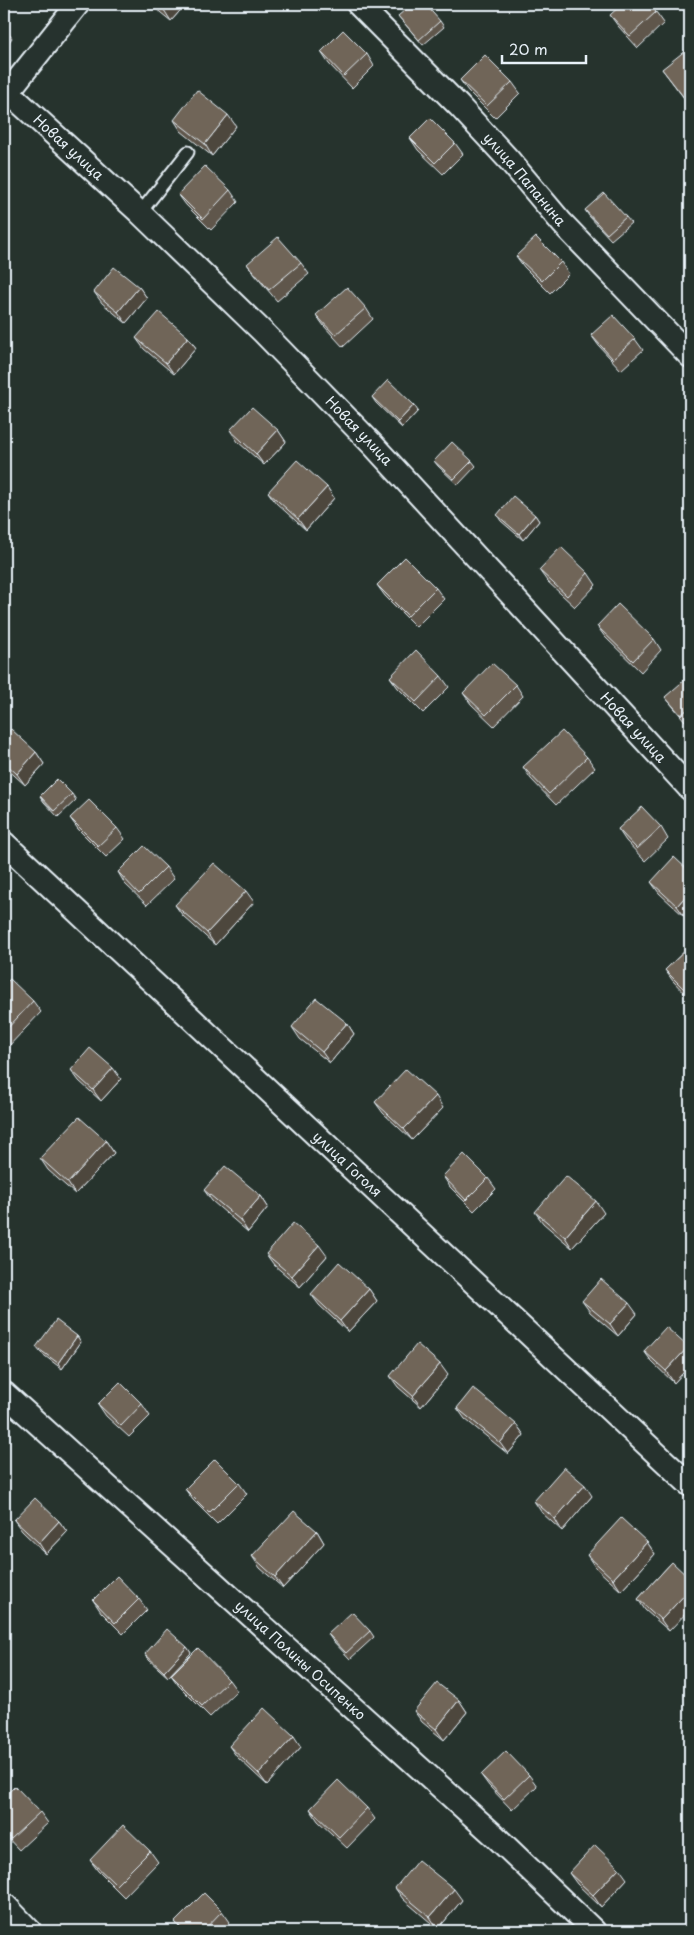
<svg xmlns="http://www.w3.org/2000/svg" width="694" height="1935" viewBox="0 0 694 1935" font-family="'Playpen Sans',sans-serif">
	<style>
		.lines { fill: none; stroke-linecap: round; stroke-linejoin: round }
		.lane-casing { stroke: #e8f1f8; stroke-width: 15 }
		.street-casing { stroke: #e8f1f8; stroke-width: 26 }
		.lane { stroke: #26332d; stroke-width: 11 }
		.street { stroke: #26332d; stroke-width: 22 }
		.wall { fill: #5f574c; stroke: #e8f1f8 }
		.shaded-wall { fill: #4e473e; stroke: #e8f1f8 }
		.building { fill: #6f6558; stroke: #e8f1f8 }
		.labels { text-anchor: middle; stroke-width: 5; stroke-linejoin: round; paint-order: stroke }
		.street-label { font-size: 14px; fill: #e8f1f8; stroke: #26332d }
	</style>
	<rect width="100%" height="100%" fill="#26332d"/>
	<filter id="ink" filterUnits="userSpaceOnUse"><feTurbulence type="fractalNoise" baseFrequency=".02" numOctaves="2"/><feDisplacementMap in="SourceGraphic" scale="10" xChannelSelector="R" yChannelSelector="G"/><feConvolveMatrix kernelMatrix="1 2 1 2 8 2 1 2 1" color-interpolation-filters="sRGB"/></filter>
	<g filter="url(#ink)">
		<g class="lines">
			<defs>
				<path id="lane" d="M 140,213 L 188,152"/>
				<g id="street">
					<path id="s1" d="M 358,4 L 459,106 L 509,160 L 562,223 L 690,356"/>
					<path id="s2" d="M 8,92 L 140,213 L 263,332 L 373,445 L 690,789"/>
					<path d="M 4,97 L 78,4"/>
					<path id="s3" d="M 4,843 L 690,1485"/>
					<path id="s4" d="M 4,1393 L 495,1836 L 594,1931"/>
					<path d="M 4,1904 L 30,1931"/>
				</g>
			</defs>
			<!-- lane casing -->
			<use href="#lane" class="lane-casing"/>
			<!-- street casing -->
			<use href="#street" class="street-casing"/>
			<!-- lane -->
			<use href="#lane" class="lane"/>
			<!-- street -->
			<use href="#street" class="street"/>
		</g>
		<!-- wall -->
		<g class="wall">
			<path d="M 150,4 L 186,4 L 171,21 Z"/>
			<path d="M 656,12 L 664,23 L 638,48 L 618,26 L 610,15 Z"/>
			<path d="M 398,16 L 440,21 L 444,27 L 423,45 Z"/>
			<path d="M 321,52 L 367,54 L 374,66 L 352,88 L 329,64 Z"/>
			<path d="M 690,54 L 690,106 L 662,69 Z"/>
			<path d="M 460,80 L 512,82 L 520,93 L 495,118 L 468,91 Z"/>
			<path d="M 174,120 L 236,126 L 212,156 L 181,131 Z"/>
			<path d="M 410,138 L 455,143 L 463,154 L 443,174 L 418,150 Z"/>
			<path d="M 230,190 L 238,202 L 211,230 L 186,205 L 178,194 Z"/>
			<path d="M 585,210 L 626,217 L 631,223 L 611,240 L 589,216 Z"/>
			<path d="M 516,256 L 561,262 L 569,274 L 550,293 L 524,267 Z"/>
			<path d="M 301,263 L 309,274 L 277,301 L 255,275 L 247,264 Z"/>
			<path d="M 139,287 L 147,298 L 126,323 L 102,303 L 94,292 Z"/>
			<path d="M 366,308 L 373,319 L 343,347 L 324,326 L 316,315 Z"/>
			<path d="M 591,335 L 635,339 L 643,350 L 621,370 L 599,346 Z"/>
			<path d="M 188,337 L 196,348 L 174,374 L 144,349 L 136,338 Z"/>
			<path d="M 372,397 L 418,411 L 402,428 L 376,403 Z"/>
			<path d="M 230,430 L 278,430 L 286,442 L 264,465 L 238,442 Z"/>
			<path d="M 434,461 L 472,461 L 476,466 L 458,485 L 438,466 Z"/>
			<path d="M 327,487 L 334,498 L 306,530 L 276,503 L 268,492 Z"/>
			<path d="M 497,515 L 535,515 L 539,521 L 523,540 L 501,521 Z"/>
			<path d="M 539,570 L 588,573 L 596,585 L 575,607 L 547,581 Z"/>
			<path d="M 377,585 L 436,588 L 444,599 L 416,627 L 385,596 Z"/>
			<path d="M 597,626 L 654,639 L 661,650 L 641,672 L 605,637 Z"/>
			<path d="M 441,676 L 449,687 L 423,713 L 398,688 L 390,677 Z"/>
			<path d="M 690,680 L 690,716 L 685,721 L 665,697 Z"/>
			<path d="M 516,685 L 523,696 L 494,726 L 471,704 L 463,693 Z"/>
			<path d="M 4,738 L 36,752 L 44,764 L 25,785 L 4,766 Z"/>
			<path d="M 587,757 L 595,768 L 556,805 L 531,779 L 523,767 Z"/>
			<path d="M 72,794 L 76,800 L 58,817 L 44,802 L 40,796 Z"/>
			<path d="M 70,818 L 117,828 L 125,839 L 106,857 L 78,829 Z"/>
			<path d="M 661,827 L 668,839 L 645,861 L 626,841 L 618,829 Z"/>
			<path d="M 166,867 L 174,879 L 147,905 L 125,884 L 118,872 Z"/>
			<path d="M 690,872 L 690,911 L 685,917 L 659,893 L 651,882 Z"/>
			<path d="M 254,902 L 215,945 L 183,916 L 175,905 Z"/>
			<path d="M 690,946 L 690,999 L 673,981 L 665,970 Z"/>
			<path d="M 4,985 L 33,1001 L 41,1012 L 7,1048 L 4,1044 Z"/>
			<path d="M 347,1023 L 354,1034 L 330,1063 L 300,1039 L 292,1027 Z"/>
			<path d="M 71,1070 L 121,1079 L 101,1101 L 79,1081 Z"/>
			<path d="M 375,1102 L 443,1108 L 412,1140 L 383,1113 Z"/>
			<path d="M 106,1141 L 114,1153 L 75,1194 L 48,1170 L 40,1158 Z"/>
			<path d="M 443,1176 L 488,1178 L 496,1189 L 474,1211 L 450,1187 Z"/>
			<path d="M 204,1190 L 261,1196 L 268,1207 L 248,1232 L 212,1201 Z"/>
			<path d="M 535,1212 L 604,1213 L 572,1248 L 543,1223 Z"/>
			<path d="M 266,1254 L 327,1256 L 300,1287 L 274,1265 Z"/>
			<path d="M 369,1289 L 377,1301 L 348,1332 L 319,1305 L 311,1294 Z"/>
			<path d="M 582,1301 L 637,1314 L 618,1336 L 590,1312 Z"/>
			<path d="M 77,1336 L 81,1342 L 62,1369 L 41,1353 L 36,1347 Z"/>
			<path d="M 688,1347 L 690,1350 L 690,1365 L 674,1383 L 652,1362 L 644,1351 Z"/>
			<path d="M 448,1375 L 421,1407 L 398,1387 L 390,1376 Z"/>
			<path d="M 98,1404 L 142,1404 L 150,1416 L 129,1437 L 106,1416 Z"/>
			<path d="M 457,1408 L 516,1424 L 524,1435 L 508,1454 L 465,1419 Z"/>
			<path d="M 239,1483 L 247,1494 L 217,1524 L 193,1500 L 185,1489 Z"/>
			<path d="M 592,1496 L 562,1531 L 542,1513 L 534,1501 Z"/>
			<path d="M 14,1520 L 59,1521 L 67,1532 L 46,1554 L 22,1531 Z"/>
			<path d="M 317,1531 L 324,1543 L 283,1588 L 260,1568 L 252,1556 Z"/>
			<path d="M 647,1542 L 655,1554 L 621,1591 L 595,1567 L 587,1555 Z"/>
			<path d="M 672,1562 L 669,1631 L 645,1610 L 638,1599 Z"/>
			<path d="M 139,1599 L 147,1610 L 123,1634 L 101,1612 L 93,1600 Z"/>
			<path d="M 370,1631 L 374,1637 L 350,1659 L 332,1640 L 328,1634 Z"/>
			<path d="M 187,1647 L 191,1653 L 168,1677 L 149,1660 L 145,1654 Z"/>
			<path d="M 171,1675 L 229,1680 L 237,1691 L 210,1717 L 179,1686 Z"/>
			<path d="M 459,1700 L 467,1712 L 444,1740 L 422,1722 L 414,1711 Z"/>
			<path d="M 229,1746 L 301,1747 L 267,1785 L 237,1757 Z"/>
			<path d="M 481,1775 L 529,1775 L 537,1786 L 512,1810 L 489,1786 Z"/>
			<path d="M 4,1797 L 40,1812 L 48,1823 L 19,1850 L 4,1834 Z"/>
			<path d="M 367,1808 L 375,1819 L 347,1848 L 318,1821 L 310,1809 Z"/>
			<path d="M 150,1851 L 158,1862 L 124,1897 L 98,1871 L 90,1860 Z"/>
			<path d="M 569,1873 L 627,1879 L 601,1907 L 577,1884 Z"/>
			<path d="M 395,1888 L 462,1900 L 438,1929 L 403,1899 Z"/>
			<path d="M 222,1911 L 230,1922 L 221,1931 L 182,1931 L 175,1922 Z"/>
		</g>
		<!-- shaded-wall -->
		<g class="shaded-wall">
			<path d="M 168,4 L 186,4 L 171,21 L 164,10 Z"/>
			<path d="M 4,27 L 12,38 L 4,49 Z"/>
			<path d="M 228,115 L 236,126 L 212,156 L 205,144 Z"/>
			<path d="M 139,287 L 147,298 L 126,323 L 118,312 Z"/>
			<path d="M 188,337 L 196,348 L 174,374 L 166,363 Z"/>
			<path d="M 414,405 L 418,411 L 402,428 L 398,422 Z"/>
			<path d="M 278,430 L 286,442 L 264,465 L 256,454 Z"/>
			<path d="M 327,487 L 334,498 L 306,530 L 298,519 Z"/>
			<path d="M 535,515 L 539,521 L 523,540 L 519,534 Z"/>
			<path d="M 36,752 L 44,764 L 25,785 L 17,774 Z"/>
			<path d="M 246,891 L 254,902 L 215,945 L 207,933 Z"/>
			<path d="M 690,891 L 690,911 L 685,917 L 677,906 Z"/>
			<path d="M 347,1023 L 354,1034 L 330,1063 L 322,1052 Z"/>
			<path d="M 113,1068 L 121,1079 L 101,1101 L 93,1090 Z"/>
			<path d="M 436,1096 L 443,1108 L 412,1140 L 404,1129 Z"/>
			<path d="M 106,1141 L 114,1153 L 75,1194 L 68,1183 Z"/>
			<path d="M 261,1196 L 268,1207 L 248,1232 L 240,1220 Z"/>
			<path d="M 596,1201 L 604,1213 L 572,1248 L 565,1237 Z"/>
			<path d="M 319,1245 L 327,1256 L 300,1287 L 292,1276 Z"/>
			<path d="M 369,1289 L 377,1301 L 348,1332 L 340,1321 Z"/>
			<path d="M 629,1303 L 637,1314 L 618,1336 L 610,1324 Z"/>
			<path d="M 77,1336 L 81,1342 L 62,1369 L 58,1363 Z"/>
			<path d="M 688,1347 L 690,1350 L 690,1365 L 674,1383 L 666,1371 Z"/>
			<path d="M 440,1364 L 448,1375 L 421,1407 L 413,1396 Z"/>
			<path d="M 516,1424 L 524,1435 L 508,1454 L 500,1443 Z"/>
			<path d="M 585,1485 L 592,1496 L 562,1531 L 555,1519 Z"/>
			<path d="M 59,1521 L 67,1532 L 46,1554 L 39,1543 Z"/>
			<path d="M 317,1531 L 324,1543 L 283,1588 L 275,1577 Z"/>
			<path d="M 647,1542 L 655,1554 L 621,1591 L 613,1579 Z"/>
			<path d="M 690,1589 L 690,1609 L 669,1631 L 661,1620 Z"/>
			<path d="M 187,1647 L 191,1653 L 168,1677 L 164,1672 Z"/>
			<path d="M 459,1700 L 467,1712 L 444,1740 L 436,1729 Z"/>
			<path d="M 294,1736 L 301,1747 L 267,1785 L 259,1774 Z"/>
			<path d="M 619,1868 L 627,1879 L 601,1907 L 593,1895 Z"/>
			<path d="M 454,1889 L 462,1900 L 438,1929 L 430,1917 Z"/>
		</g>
		<!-- building -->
		<g class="building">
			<path d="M 156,4 L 168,4 L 164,10 Z"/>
			<path d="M 412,4 L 425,4 L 440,21 L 419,40 L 398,16 Z"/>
			<path d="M 622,4 L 648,4 L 656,12 L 630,36 L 610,15 Z"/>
			<path d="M 343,30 L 367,54 L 344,76 L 321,52 Z"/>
			<path d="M 686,50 L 690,54 L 690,103 L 689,104 L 662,69 Z"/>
			<path d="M 485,55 L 512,82 L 487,106 L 460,80 Z"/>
			<path d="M 197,90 L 228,115 L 205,144 L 174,120 Z"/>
			<path d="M 430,118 L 455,143 L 435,163 L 410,138 Z"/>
			<path d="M 205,166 L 230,190 L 203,219 L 178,194 Z"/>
			<path d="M 604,193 L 626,217 L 607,234 L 585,210 Z"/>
			<path d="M 278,237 L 301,263 L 269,290 L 247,264 Z"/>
			<path d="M 536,237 L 561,262 L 542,281 L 516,256 Z"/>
			<path d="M 114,267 L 139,287 L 118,312 L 94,292 Z"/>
			<path d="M 347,287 L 366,308 L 335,335 L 316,315 Z"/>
			<path d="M 159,312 L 188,337 L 166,363 L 136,338 Z"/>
			<path d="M 613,315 L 635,339 L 613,359 L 591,335 Z"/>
			<path d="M 388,380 L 414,405 L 398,422 L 372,397 Z"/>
			<path d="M 252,407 L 278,430 L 256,454 L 230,430 Z"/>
			<path d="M 452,442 L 472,461 L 454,479 L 434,461 Z"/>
			<path d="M 297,460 L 327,487 L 298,519 L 268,492 Z"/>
			<path d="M 513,496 L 535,515 L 519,534 L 497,515 Z"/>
			<path d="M 561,547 L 588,573 L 567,596 L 539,570 Z"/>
			<path d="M 405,557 L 436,588 L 408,616 L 377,585 Z"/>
			<path d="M 618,604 L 654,639 L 633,661 L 597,626 Z"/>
			<path d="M 416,650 L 441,676 L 416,702 L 390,677 Z"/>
			<path d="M 492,663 L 516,685 L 486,715 L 463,693 Z"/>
			<path d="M 688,677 L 690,680 L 690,707 L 681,715 L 665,697 Z"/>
			<path d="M 11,729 L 36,752 L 17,774 L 4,762 L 4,738 Z"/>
			<path d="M 562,731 L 587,757 L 549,794 L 523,767 Z"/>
			<path d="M 57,779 L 72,794 L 54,811 L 40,796 Z"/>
			<path d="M 89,800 L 117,828 L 98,846 L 70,818 Z"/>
			<path d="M 642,807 L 661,827 L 637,849 L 618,829 Z"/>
			<path d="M 144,846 L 166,867 L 139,894 L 118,872 Z"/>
			<path d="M 674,857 L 690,872 L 690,891 L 677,906 L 651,882 Z"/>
			<path d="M 214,863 L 246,891 L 207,933 L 175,905 Z"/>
			<path d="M 690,946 L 690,984 L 685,990 L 665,970 Z"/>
			<path d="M 10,979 L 33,1001 L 4,1032 L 4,985 Z"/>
			<path d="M 316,998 L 347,1023 L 322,1052 L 292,1027 Z"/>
			<path d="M 90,1048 L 113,1068 L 93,1090 L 71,1070 Z"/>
			<path d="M 406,1069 L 436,1096 L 404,1129 L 375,1102 Z"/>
			<path d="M 79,1117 L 106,1141 L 68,1183 L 40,1158 Z"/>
			<path d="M 464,1154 L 488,1178 L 466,1200 L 443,1176 Z"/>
			<path d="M 225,1166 L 261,1196 L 240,1220 L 204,1190 Z"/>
			<path d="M 566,1176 L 596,1201 L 565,1237 L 535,1212 Z"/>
			<path d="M 293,1223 L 319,1245 L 292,1276 L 266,1254 Z"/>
			<path d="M 339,1262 L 369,1289 L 340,1321 L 311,1294 Z"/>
			<path d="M 601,1279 L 629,1303 L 610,1324 L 582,1301 Z"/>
			<path d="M 56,1320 L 77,1336 L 58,1363 L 36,1347 Z"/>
			<path d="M 666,1327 L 688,1347 L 666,1371 L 644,1351 Z"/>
			<path d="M 417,1344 L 440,1364 L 413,1396 L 390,1376 Z"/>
			<path d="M 120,1382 L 142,1404 L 121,1426 L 98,1404 Z"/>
			<path d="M 473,1388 L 516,1424 L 500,1443 L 457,1408 Z"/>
			<path d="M 215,1459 L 239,1483 L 209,1513 L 185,1489 Z"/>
			<path d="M 564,1467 L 585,1485 L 555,1519 L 534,1501 Z"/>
			<path d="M 35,1498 L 59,1521 L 39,1543 L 14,1520 Z"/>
			<path d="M 294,1511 L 317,1531 L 275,1577 L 252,1556 Z"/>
			<path d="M 621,1518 L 647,1542 L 613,1579 L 587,1555 Z"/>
			<path d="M 672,1562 L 690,1579 L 690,1589 L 661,1620 L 638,1599 Z"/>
			<path d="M 117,1576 L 139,1599 L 115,1623 L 93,1600 Z"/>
			<path d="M 352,1612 L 370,1631 L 346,1653 L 328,1634 Z"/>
			<path d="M 690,1628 L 690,1638 L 685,1634 Z"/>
			<path d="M 167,1629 L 187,1647 L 164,1672 L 145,1654 Z"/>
			<path d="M 198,1648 L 229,1680 L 202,1706 L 171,1675 Z"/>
			<path d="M 437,1683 L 459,1700 L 436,1729 L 414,1711 Z"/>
			<path d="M 264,1708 L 294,1736 L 259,1774 L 229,1746 Z"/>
			<path d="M 506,1751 L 529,1775 L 504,1799 L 481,1775 Z"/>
			<path d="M 338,1780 L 367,1808 L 339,1837 L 310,1809 Z"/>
			<path d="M 15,1786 L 40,1812 L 11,1839 L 4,1831 L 4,1797 Z"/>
			<path d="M 123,1825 L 150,1851 L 116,1885 L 90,1860 Z"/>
			<path d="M 595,1845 L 619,1868 L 593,1895 L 569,1873 Z"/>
			<path d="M 418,1860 L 454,1889 L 430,1917 L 395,1888 Z"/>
			<path d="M 204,1893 L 222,1911 L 203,1931 L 184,1931 L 175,1922 Z"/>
		</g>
	</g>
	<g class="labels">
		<!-- street labels -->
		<g class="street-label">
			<text dy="5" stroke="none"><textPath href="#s2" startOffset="82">Новая улица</textPath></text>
			<text dy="5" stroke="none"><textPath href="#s1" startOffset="242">улица Папанина</textPath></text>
			<text dy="5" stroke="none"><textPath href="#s2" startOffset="488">Новая улица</textPath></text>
			<text dy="5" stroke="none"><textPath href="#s2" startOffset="892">Новая улица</textPath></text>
			<text dy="5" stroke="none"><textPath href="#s3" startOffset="470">улица Гоголя</textPath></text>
			<text dy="5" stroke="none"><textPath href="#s4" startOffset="399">улица Полины Осипенко</textPath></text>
		</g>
	</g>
	<!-- margin -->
	<rect width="694" height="1935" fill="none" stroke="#26332d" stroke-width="20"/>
	<rect x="10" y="10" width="674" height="1915" fill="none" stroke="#e8f1f8" stroke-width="2" filter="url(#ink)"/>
	<!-- scale -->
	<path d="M502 55v8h84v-8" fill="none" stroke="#e8f1f8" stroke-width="2.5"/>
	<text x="509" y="55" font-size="15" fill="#e8f1f8" stroke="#26332d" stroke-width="4" paint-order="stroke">20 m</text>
</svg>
